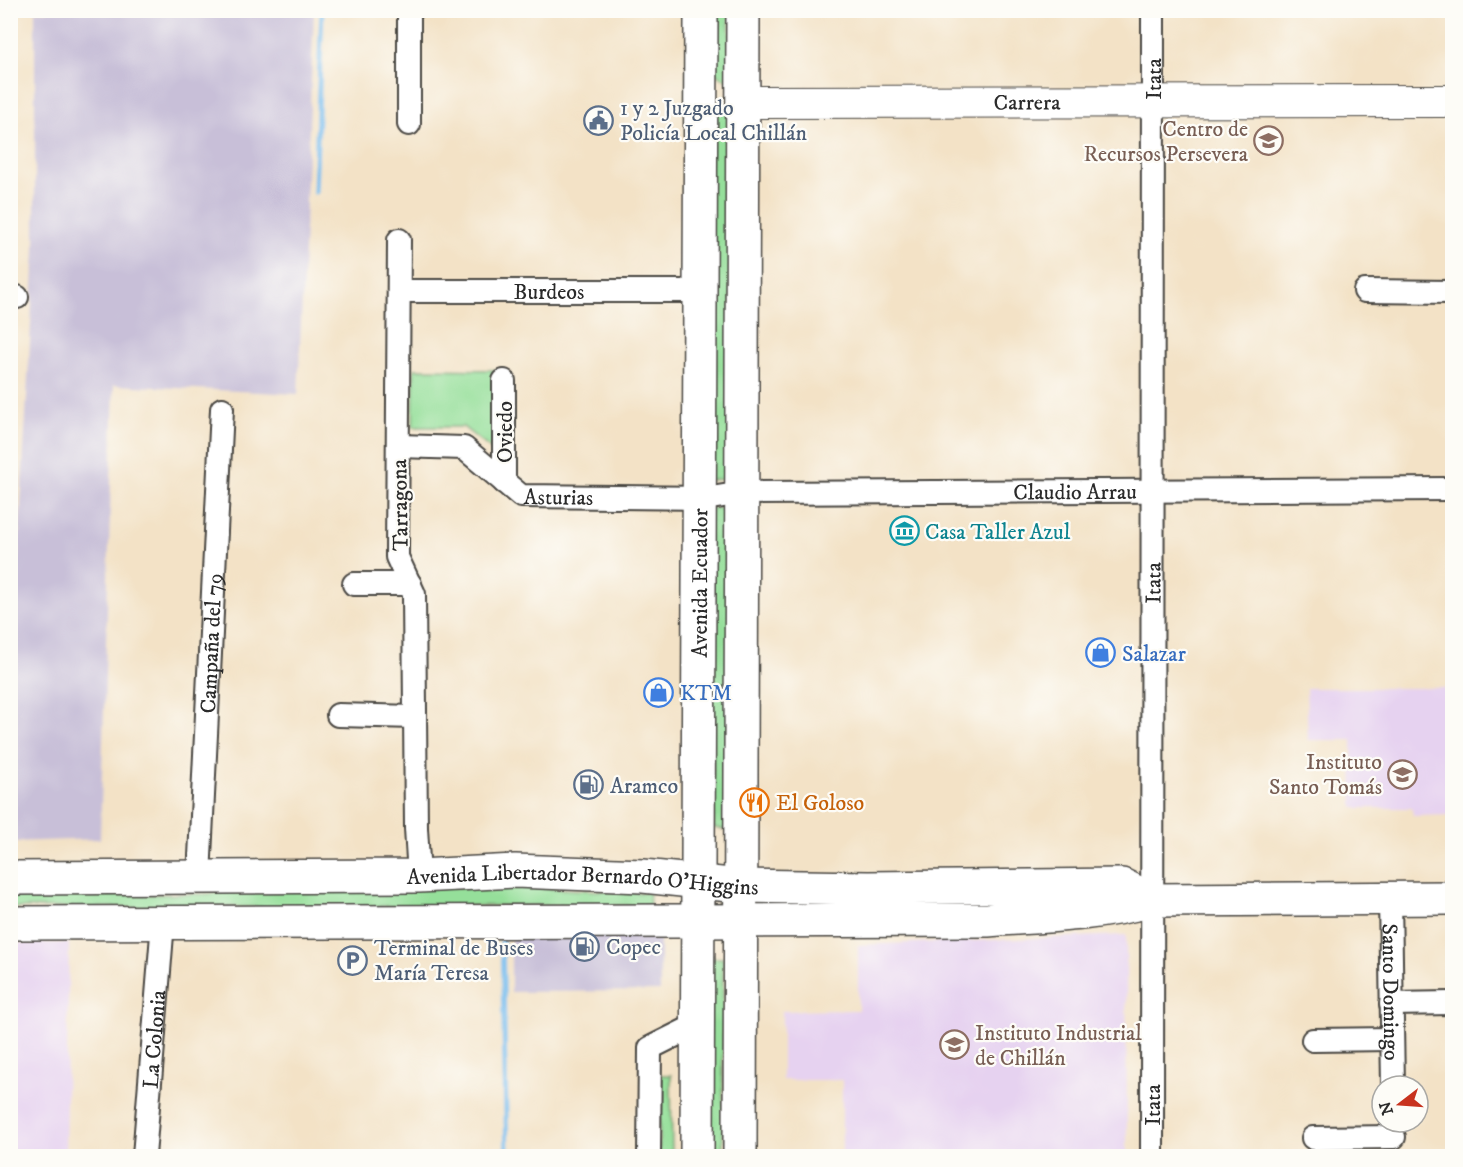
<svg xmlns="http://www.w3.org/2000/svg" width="1463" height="1167" viewBox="0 0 1463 1167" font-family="'IM FELL DW Pica',serif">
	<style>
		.built { fill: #e6d2f0 }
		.industrial { fill: #c8bfd8 }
		.green { fill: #95df9a; stroke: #608562; stroke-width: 1.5 }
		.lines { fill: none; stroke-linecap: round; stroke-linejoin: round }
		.stream { stroke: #78bdee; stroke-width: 5 }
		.street-casing { stroke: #494642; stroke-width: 26 }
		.secondary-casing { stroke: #494642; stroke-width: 34 }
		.primary-casing { stroke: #494642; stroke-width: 36 }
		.street { stroke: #fff; stroke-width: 22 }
		.secondary { stroke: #fff; stroke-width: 32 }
		.primary { stroke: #fff; stroke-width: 33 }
		.labels { text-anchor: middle; stroke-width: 4.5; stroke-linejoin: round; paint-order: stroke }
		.street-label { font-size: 22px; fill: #2b2b2b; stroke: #fdfcf7 }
		.service-label { font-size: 22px; fill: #4e5e75; stroke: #fdfcf7; text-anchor: start }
		.education-label { font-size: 22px; fill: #785e54; stroke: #fdfcf7; text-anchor: end }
		.culture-label { font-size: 22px; fill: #0d838f; stroke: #fdfcf7; text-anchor: start }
		.shop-label { font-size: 22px; fill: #366cbe; stroke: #fdfcf7; text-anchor: start }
		.food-label { font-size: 22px; fill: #c56008; stroke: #fdfcf7; text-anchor: start }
	</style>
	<rect width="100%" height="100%" fill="#fdfcf7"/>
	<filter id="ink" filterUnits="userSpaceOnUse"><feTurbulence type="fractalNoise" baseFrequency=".0167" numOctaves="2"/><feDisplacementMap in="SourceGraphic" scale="12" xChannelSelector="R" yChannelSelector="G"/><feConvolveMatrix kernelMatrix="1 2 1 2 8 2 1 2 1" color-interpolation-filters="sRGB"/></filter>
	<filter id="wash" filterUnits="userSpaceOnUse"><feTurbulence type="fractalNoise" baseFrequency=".008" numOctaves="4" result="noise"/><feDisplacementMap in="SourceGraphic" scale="24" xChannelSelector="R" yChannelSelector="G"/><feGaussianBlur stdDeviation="1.35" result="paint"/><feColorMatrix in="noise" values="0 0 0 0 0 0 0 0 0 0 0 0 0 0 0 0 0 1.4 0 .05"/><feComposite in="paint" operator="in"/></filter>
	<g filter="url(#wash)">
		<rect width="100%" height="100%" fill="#f3e2c6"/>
		<!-- built -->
		<g class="built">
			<path d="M 1306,688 L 1452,688 L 1452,815 L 1413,816 L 1412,808 L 1353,808 L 1352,740 L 1308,740 Z"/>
			<path d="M 1126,935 L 1127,1156 L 842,1156 L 842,1080 L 782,1080 L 782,1011 L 858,1010 L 858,945 Z"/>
			<path d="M 11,943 L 69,943 L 65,1156 L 11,1156 Z"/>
		</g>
		<!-- industrial -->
		<g class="industrial">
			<path d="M 35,11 L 314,11 L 298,394 L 114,385 L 100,839 L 11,842 L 11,686 L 35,250 Z"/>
			<path d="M 511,927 L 660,927 L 660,991 L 511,992 Z"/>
		</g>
		<!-- green -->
		<g class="green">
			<path d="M 714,11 L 729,11 L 731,82 L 715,74 Z"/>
			<path d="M 708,95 L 732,111 L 730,479 L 706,480 Z"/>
			<path d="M 414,369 L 498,370 L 497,454 L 463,427 L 413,427 Z"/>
			<path d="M 707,508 L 729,508 L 736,831 L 714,828 Z"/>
			<path d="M 514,887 L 649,893 L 650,905 L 11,908 L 10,896 L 206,894 L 266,888 Z"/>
			<rect x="706" y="958" width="17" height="198"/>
			<path d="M 660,1075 L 671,1075 L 672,1156 L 659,1156 Z"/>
		</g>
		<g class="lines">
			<!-- stream -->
			<g class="stream">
				<path d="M 315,192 L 322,10"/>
				<path d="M 502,941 L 507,1156"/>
			</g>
		</g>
	</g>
	<g filter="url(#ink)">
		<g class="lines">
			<defs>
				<g id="street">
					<path d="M 409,124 L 409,10"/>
					<path d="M 399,240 L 397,557 L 414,594 L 416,828 L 419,876"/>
					<path id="s1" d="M 399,291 L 701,291"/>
					<path d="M 1365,291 L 1452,292"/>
					<path d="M 10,297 L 17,297"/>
					<path id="s2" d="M 399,446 L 464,448 L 521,496 L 711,498 L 742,493 L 1452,489"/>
					<path d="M 504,482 L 504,381"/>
					<path d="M 354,584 L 410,584"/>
					<path d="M 338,715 L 415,717"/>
					<path id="s3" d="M 199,877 L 222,409"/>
					<path id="s4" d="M 1390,898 L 1393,1086"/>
					<path d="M 1391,1004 L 1452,1003"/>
					<path d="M 1313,1040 L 1392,1039"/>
					<path d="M 1313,1138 L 1394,1137"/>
					<path id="s5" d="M 144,1156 L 163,922"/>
					<path d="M 649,1156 L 650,1048 L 698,1024"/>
					<path id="s6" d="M 1152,1156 L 1153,10"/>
				</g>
				<g id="secondary">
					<path id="s7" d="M 743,102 L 1452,101"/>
				</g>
				<g id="primary">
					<path id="s8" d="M 10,878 L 419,876 L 515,871 L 643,876 L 740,886 L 868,888 L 1122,885 L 1152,900"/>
					<path d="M 10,923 L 988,920 C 1043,916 1098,915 1152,900 L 1452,898"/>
					<path id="s9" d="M 697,1156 L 701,10"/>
					<path d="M 740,1156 L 743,10"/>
				</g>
			</defs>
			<!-- street casing -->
			<use href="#street" class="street-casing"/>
			<!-- secondary casing -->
			<use href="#secondary" class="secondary-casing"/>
			<!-- primary casing -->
			<use href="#primary" class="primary-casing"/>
			<!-- street -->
			<use href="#street" class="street"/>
			<!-- secondary -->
			<use href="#secondary" class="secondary"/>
			<!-- primary -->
			<use href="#primary" class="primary"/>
		</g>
	</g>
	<!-- icons -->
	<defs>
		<symbol id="civic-ring" viewBox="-11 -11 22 22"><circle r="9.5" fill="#fdfcf7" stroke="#5c6f8a" stroke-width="1.5"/><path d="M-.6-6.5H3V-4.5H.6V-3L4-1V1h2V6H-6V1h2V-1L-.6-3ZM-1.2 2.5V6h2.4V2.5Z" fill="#5c6f8a"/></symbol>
		<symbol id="university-ring" viewBox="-11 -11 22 22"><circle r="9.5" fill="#fdfcf7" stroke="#8d6e63" stroke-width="1.5"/><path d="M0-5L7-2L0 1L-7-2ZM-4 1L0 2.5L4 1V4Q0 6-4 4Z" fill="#8d6e63"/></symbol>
		<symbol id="museum-ring" viewBox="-11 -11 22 22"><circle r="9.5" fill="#fdfcf7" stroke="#0f9aa8" stroke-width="1.5"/><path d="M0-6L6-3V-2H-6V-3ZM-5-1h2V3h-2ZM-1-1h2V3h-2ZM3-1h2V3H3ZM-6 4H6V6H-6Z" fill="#0f9aa8"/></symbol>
		<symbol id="shop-ring" viewBox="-11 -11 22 22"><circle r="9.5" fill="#fdfcf7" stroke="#3f7fe0" stroke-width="1.5"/><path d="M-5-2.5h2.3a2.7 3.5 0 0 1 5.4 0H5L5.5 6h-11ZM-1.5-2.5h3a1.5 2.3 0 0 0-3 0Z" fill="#3f7fe0"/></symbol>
		<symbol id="school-ring" viewBox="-11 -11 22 22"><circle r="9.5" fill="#fdfcf7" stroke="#8d6e63" stroke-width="1.5"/><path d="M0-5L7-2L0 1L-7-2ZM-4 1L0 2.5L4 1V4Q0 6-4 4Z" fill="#8d6e63"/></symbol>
		<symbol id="fuel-ring" viewBox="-11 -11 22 22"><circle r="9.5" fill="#fdfcf7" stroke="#5c6f8a" stroke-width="1.5"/><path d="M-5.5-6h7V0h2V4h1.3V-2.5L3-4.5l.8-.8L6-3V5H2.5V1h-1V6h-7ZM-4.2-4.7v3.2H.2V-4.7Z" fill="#5c6f8a"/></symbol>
		<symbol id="restaurant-ring" viewBox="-11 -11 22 22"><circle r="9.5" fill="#fdfcf7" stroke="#e8710a" stroke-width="1.5"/><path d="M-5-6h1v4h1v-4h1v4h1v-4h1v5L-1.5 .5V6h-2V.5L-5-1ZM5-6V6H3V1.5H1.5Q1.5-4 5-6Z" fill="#e8710a"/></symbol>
		<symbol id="parking-ring" viewBox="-11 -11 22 22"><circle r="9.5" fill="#fdfcf7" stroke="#5c6f8a" stroke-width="1.5"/><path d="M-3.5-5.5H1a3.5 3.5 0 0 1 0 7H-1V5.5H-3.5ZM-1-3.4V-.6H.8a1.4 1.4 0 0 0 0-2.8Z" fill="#5c6f8a"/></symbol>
	</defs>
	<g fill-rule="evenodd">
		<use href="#civic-ring" x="582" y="104" width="33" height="33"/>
		<use href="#university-ring" x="1252" y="124" width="33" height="33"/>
		<use href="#museum-ring" x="888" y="514" width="33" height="33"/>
		<use href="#shop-ring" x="1084" y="636" width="33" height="33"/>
		<use href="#shop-ring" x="642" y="676" width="33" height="33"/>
		<use href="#school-ring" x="1386" y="758" width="33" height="33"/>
		<use href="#fuel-ring" x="572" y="768" width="33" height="33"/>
		<use href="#restaurant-ring" x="738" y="786" width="33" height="33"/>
		<use href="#fuel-ring" x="568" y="930" width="33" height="33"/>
		<use href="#parking-ring" x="336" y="944" width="33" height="33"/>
		<use href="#university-ring" x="938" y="1028" width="33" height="33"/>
	</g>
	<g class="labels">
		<!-- street labels -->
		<g class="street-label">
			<text dy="8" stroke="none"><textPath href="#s6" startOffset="1077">Itata</textPath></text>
			<text dy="8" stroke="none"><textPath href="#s7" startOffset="284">Carrera</textPath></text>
			<text dy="8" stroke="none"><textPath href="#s1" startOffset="150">Burdeos</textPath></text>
			<text transform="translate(504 432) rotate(-90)" y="8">Oviedo</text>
			<text dy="8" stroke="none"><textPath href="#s2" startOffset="694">Claudio Arrau</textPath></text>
			<text dy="8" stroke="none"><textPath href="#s2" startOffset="177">Asturias</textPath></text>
			<text transform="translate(399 505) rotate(-91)" y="8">Tarragona</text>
			<text dy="8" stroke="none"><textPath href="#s6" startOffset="573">Itata</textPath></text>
			<text dy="8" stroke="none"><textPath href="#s9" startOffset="573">Avenida Ecuador</textPath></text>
			<text dy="8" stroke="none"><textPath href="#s3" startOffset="234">Campaña del 79</textPath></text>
			<text dy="8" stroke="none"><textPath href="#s8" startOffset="573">Avenida Libertador Bernardo O'Higgins</textPath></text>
			<text dy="8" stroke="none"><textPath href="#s4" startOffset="94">Santo Domingo</textPath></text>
			<text dy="8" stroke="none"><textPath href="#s5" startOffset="117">La Colonia</textPath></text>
			<text dy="8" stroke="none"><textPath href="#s6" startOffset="51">Itata</textPath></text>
		</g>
		<!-- service labels -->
		<g class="service-label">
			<text x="620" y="115">1 y 2 Juzgado<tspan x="620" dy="25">Policía Local Chillán</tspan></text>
			<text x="610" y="793">Aramco</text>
			<text x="606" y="954">Copec</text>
			<text x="374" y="955">Terminal de Buses<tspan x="374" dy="25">María Teresa</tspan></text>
		</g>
		<!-- education labels -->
		<g class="education-label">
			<text x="1248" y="136">Centro de<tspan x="1248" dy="25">Recursos Persevera</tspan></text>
			<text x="1382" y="769">Instituto<tspan x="1382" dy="25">Santo Tomás</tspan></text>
			<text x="975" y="1040" text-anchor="start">Instituto Industrial<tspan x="975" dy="25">de Chillán</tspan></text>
		</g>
		<!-- culture labels -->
		<g class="culture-label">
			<text x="925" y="539">Casa Taller Azul</text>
		</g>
		<!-- shop labels -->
		<g class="shop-label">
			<text x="1122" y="661">Salazar</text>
			<text x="680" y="700">KTM</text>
		</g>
		<!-- food labels -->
		<g class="food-label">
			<text x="776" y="810">El Goloso</text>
		</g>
	</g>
	<!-- margin -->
	<rect width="1463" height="1167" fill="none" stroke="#fdfcf7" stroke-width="36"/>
	<!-- north arrow -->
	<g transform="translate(1400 1104) rotate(253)"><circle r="28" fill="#fdfcf7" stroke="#a9a8a5" stroke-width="1.5"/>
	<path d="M0-4.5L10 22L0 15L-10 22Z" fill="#c8321e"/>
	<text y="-9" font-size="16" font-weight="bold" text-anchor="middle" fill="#2b2b2b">N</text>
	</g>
</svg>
